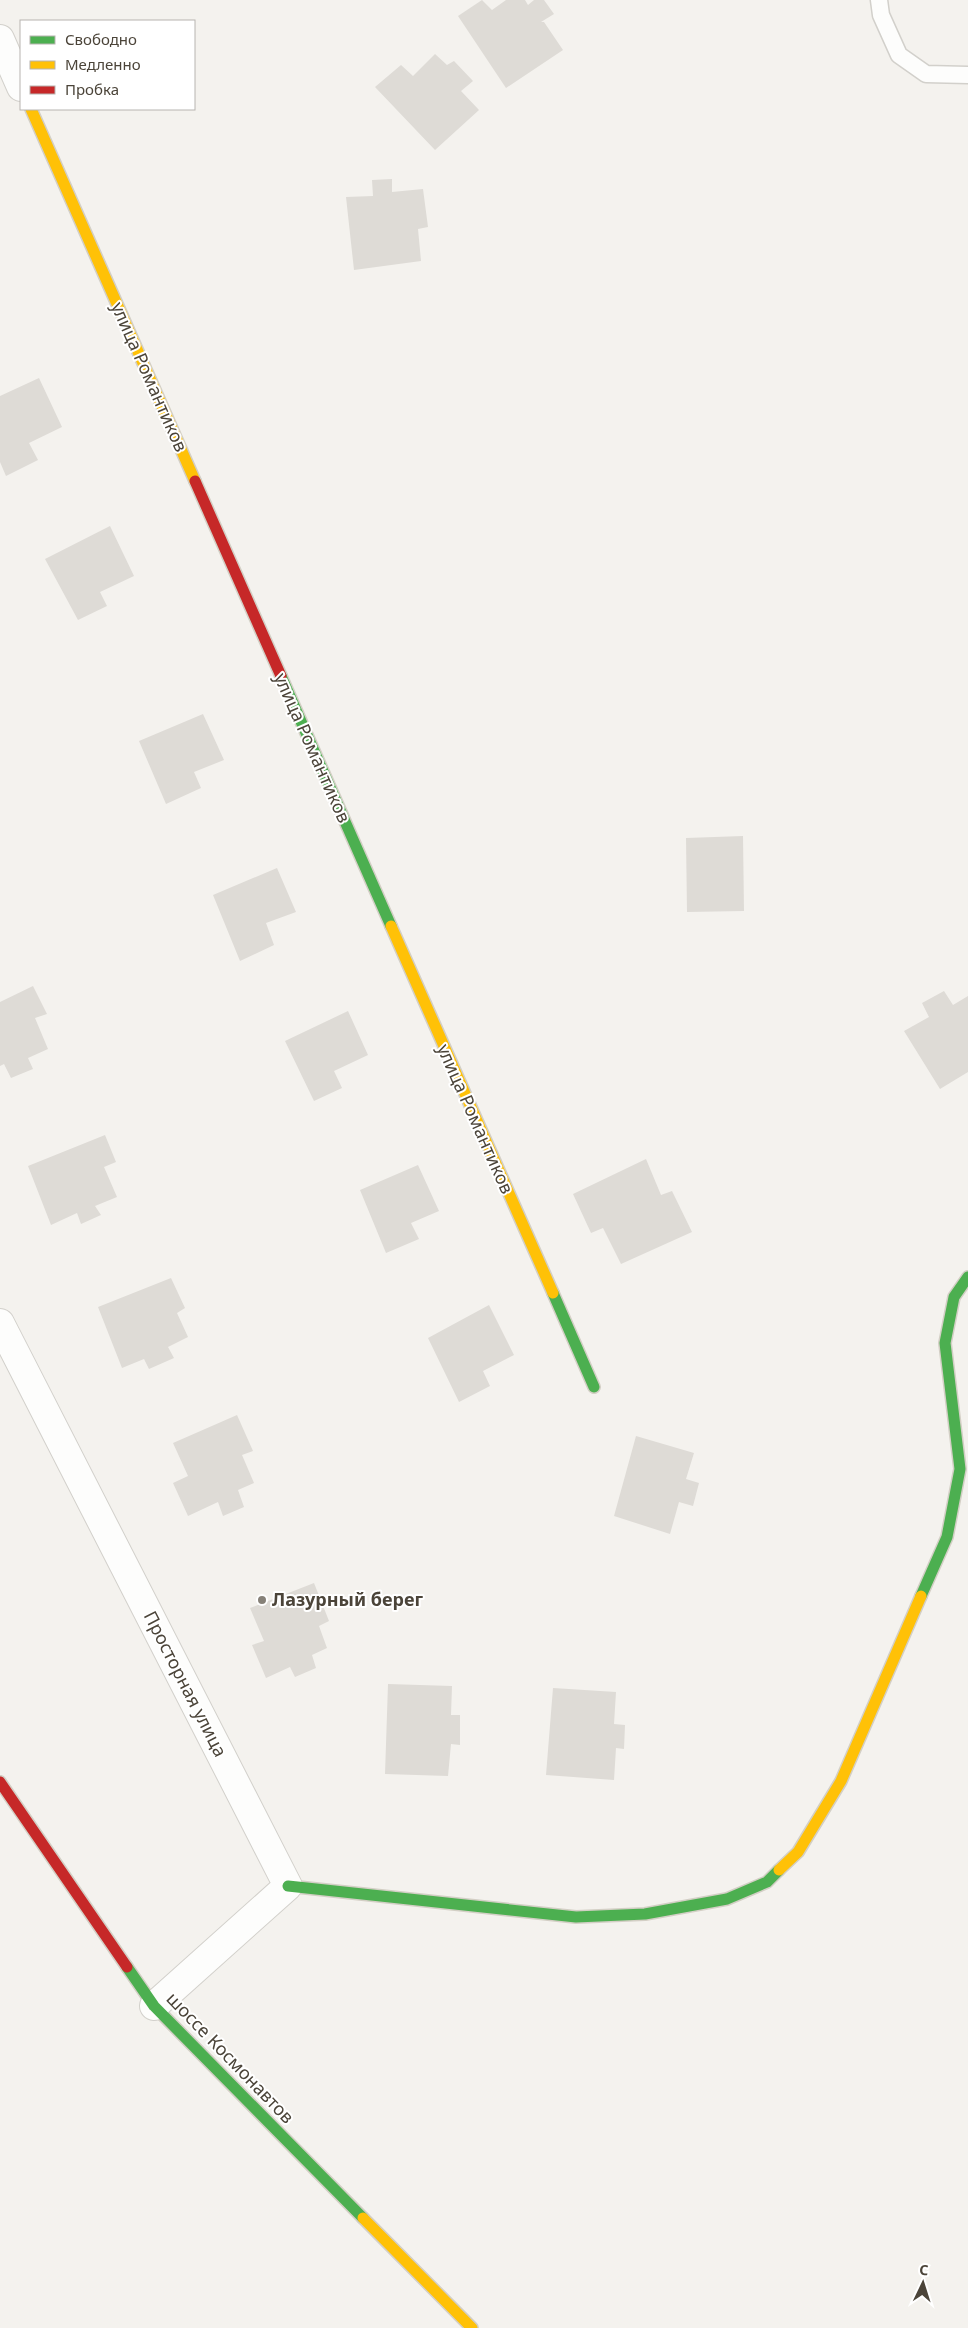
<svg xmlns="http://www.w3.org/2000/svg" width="968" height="2328" viewBox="0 0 968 2328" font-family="'Noto Sans',sans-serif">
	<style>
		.building { fill: #dedbd6 }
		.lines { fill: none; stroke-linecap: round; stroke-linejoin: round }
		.lane-casing { stroke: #d2d0cb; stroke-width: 19 }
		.street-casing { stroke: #d2d0cb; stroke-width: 30 }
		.fast-casing { stroke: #d3cfc5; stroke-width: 14 }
		.slow-casing { stroke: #d3cfc5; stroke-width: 14 }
		.jam-casing { stroke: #d3cfc5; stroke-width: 14 }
		.lane { stroke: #fdfdfc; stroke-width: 16 }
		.street { stroke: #fdfdfc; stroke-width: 28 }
		.fast { stroke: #4caf50; stroke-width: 11 }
		.slow { stroke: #ffc107; stroke-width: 11 }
		.jam { stroke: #c62828; stroke-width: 11 }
		.poi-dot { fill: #868178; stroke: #fff; stroke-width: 2 }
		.labels { text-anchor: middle; stroke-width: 4; stroke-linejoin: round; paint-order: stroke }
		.street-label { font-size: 18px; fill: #4b4439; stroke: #fff }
		.poi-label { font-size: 18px; font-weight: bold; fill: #4b4439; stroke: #fff; text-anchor: start }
	</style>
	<rect width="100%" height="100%" fill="#f4f2ee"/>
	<!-- building -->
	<g class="building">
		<path d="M 482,0 L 492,10 L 506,0 L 525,0 L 528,5 L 534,0 L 544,0 L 554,14 L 541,22 L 544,22 L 563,50 L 506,88 L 458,16 Z"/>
		<path d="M 435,54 L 447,65 L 454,61 L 473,81 L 461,91 L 479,110 L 435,150 L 375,87 L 401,65 L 413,76 Z"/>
		<path d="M 392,179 L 392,192 L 423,189 L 428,227 L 418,229 L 421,261 L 354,270 L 346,197 L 373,196 L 372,180 Z"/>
		<path d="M 39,378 L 62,427 L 29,443 L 38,460 L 6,476 L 0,462 L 0,396 Z"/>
		<path d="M 110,526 L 134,576 L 100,592 L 107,606 L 78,620 L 45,559 Z"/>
		<path d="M 203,714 L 224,760 L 194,772 L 201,788 L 166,804 L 139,741 Z"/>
		<path d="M 743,836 L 744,911 L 687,912 L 686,838 Z"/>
		<path d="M 277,868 L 296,912 L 266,923 L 274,945 L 240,961 L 213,895 Z"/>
		<path d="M 33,986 L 47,1014 L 35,1018 L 48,1049 L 28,1058 L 33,1069 L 11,1078 L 4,1064 L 0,1066 L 0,1002 Z"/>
		<path d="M 944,991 L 953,1005 L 968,996 L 968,1072 L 940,1089 L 904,1031 L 929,1017 L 922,1003 Z"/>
		<path d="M 348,1011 L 368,1055 L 334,1071 L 342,1088 L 314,1101 L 285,1041 Z"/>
		<path d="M 105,1135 L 116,1162 L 104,1167 L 117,1197 L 95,1206 L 101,1215 L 81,1224 L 77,1213 L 51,1225 L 28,1166 Z"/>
		<path d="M 646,1159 L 661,1195 L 672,1191 L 692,1232 L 621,1264 L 603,1228 L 591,1233 L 573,1194 Z"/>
		<path d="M 418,1165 L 439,1211 L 411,1223 L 419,1239 L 386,1253 L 360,1190 Z"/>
		<path d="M 171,1278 L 185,1308 L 177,1313 L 188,1337 L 168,1347 L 174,1358 L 149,1369 L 144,1359 L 122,1368 L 98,1307 Z"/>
		<path d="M 489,1305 L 514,1355 L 483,1371 L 490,1386 L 459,1402 L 428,1338 Z"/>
		<path d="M 237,1415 L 253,1451 L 242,1455 L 254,1483 L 238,1490 L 244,1507 L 223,1516 L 218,1502 L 188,1516 L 173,1483 L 188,1476 L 173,1443 Z"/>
		<path d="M 636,1436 L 694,1453 L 686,1479 L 699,1483 L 693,1506 L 679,1502 L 670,1534 L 614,1516 Z"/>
		<path d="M 314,1583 L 329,1621 L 319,1626 L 327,1648 L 312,1655 L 316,1668 L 295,1677 L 290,1667 L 266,1678 L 252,1645 L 264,1641 L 250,1608 Z"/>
		<path d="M 388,1684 L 452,1686 L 451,1715 L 460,1715 L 460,1745 L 451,1744 L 448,1776 L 385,1774 Z"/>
		<path d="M 553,1688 L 616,1692 L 614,1724 L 625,1725 L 624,1749 L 616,1748 L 614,1780 L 546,1775 Z"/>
	</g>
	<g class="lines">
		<defs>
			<path id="lane" d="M 879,0 L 881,15 L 899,55 L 926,74 L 968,75"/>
			<g id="street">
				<path d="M 0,39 L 21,87"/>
				<path d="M 0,1323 L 288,1886 L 154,2006"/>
			</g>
			<g id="fast">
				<path d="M 281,676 L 391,926"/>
				<path d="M 553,1293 L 594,1387"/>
				<path d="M 921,1596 L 947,1537 L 960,1469 L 945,1343 L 954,1297 L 968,1277"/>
				<path d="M 288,1886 L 576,1917 L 645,1914 L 727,1899 L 767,1882 L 779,1870"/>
				<path d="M 127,1967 L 154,2006 L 363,2218"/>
			</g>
			<g id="slow">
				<path d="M 31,109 L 195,481"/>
				<path d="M 391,926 L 553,1293"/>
				<path d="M 779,1870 L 798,1852 L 841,1781 L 921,1596"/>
				<path d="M 363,2218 L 472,2328"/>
			</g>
			<g id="jam">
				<path d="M 195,481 L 281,676"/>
				<path d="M 0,1782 L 127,1967"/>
			</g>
		</defs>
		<!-- lane casing -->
		<use href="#lane" class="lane-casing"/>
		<!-- street casing -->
		<use href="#street" class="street-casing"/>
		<!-- fast casing -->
		<use href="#fast" class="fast-casing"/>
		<!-- slow casing -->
		<use href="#slow" class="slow-casing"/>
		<!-- jam casing -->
		<use href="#jam" class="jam-casing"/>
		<!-- lane -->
		<use href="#lane" class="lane"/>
		<!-- street -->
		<use href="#street" class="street"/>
		<!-- fast -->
		<use href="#fast" class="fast"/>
		<!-- slow -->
		<use href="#slow" class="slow"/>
		<!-- jam -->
		<use href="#jam" class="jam"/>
	</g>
	<!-- markers -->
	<circle class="poi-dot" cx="262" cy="1600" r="5"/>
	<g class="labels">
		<!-- street labels -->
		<g class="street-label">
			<text transform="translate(149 377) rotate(66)" y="6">улица Романтиков</text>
			<text transform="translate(312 748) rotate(66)" y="6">улица Романтиков</text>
			<text transform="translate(475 1119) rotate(66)" y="6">улица Романтиков</text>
			<text transform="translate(185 1684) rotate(63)" y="6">Просторная улица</text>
			<text transform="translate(230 2058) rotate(46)" y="6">шоссе Космонавтов</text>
		</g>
		<!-- poi labels -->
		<g class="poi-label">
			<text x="272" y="1606">Лазурный берег</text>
		</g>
	</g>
	<!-- legend -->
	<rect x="20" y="20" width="175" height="90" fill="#ffffff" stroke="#b7b4b0"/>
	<rect x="30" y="36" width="25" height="8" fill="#4caf50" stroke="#b7b4b0"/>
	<text x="65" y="45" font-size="15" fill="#4b4439">Свободно</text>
	<rect x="30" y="61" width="25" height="8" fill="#ffc107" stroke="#b7b4b0"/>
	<text x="65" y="70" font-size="15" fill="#4b4439">Медленно</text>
	<rect x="30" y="86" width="25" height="8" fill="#c62828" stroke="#b7b4b0"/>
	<text x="65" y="95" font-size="15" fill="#4b4439">Пробка</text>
	<!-- north arrow -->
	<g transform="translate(923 2283) rotate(4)" stroke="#ffffff" stroke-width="4" paint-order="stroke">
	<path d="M0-4L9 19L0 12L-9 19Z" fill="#4b4439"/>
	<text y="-8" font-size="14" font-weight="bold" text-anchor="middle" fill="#4b4439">С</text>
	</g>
</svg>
